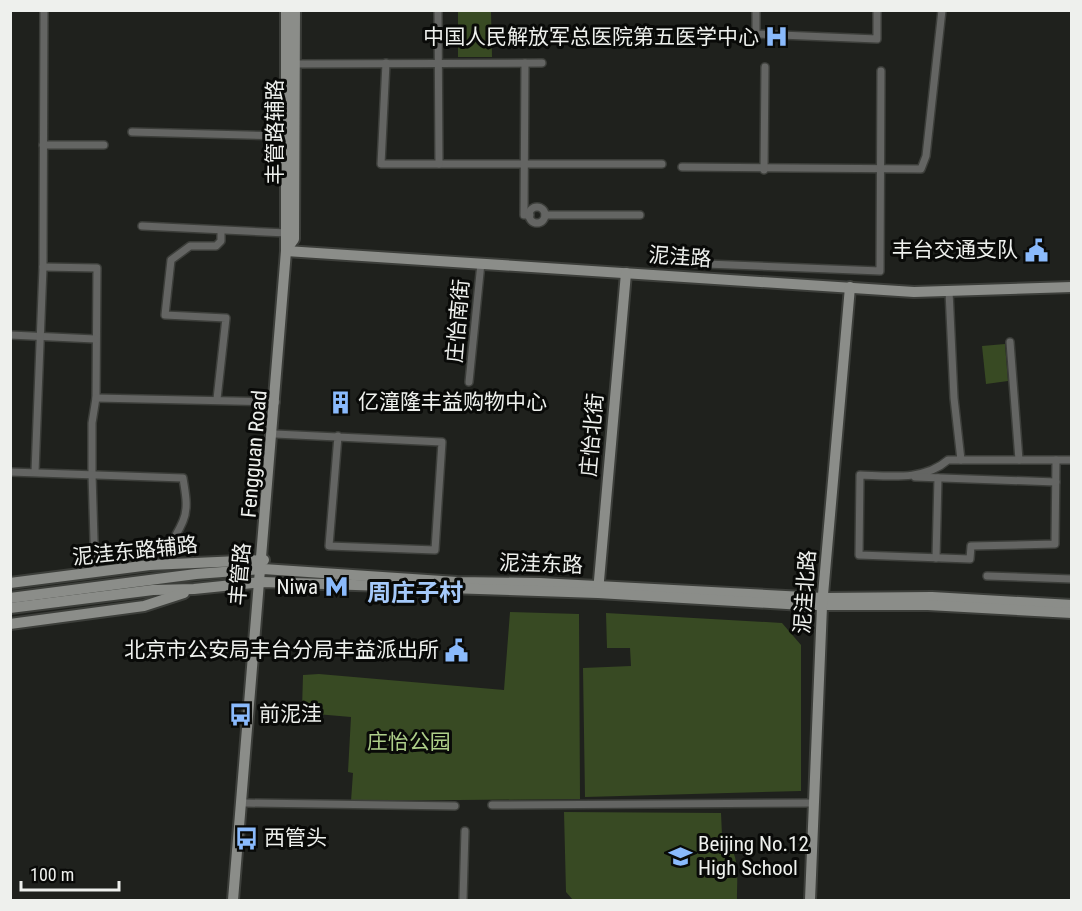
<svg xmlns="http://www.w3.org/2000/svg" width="1082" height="911" viewBox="0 0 1082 911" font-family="'Roboto Condensed','Noto Sans SC',sans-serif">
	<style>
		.green { fill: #384a23 }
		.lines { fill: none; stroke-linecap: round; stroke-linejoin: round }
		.street-casing { stroke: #3c3e3a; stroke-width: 10 }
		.secondary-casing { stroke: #3c3e3a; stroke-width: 14 }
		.street { stroke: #646563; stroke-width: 7 }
		.secondary { stroke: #8b8d89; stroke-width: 10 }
		.labels { text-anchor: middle; stroke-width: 6; stroke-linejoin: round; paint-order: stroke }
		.poi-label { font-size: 21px; fill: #eef0ed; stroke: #090a08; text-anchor: end }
		.street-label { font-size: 21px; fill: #eef0ed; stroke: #090a08 }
		.park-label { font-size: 21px; fill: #aecf89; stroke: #090a08 }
		.quarter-label { font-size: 24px; font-weight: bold; fill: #a5c9fa; stroke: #090a08 }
	</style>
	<rect width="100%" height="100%" fill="#1f211d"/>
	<!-- green -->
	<g class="green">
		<path d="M 458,11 L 491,11 L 492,57 L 458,57 Z"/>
		<path d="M 1005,344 L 1008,381 L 986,384 L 982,346 Z"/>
		<path d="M 510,612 L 579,614 L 580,799 L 351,801 L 353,773 L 348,772 L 351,717 L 316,714 L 316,710 L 302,709 L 303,675 L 319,674 L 504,690 Z"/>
		<path d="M 606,613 L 782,623 L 801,645 L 801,791 L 585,797 L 583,668 L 631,666 L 630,648 L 607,648 Z"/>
		<path d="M 564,812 L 721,813 L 722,835 C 741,854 737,876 737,900 L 573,900 L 566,892 Z"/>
	</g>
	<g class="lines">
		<defs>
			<g id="street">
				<path d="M 438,10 L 439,164 L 662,164"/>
				<path d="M 756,10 L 756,34 L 877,39 L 877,10"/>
				<path d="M 386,63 L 381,164 L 439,164"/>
				<path d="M 525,63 L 524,215 L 530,215"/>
				<path d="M 295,64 L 542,63"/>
				<path d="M 132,132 L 287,136"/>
				<path d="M 43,145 L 104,145"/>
				<path d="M 682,167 L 921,169 L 926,156 L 942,10"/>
				<path d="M 764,170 L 765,67"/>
				<circle cx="537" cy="215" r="8"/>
				<path d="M 545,215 L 640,215"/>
				<path d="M 142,226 L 287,233"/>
				<path d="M 680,263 L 880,271 L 881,71"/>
				<path d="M 43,267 L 97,268 L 96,398 L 92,423 L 92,474 L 95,573"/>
				<path d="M 949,291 L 954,398 L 961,460 L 948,460 C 924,481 890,476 860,475 L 859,555 L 970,559 L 971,546 L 1055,544 L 1056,460 L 1072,460"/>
				<path d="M 10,335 L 95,339"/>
				<path d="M 1010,342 L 1019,460 L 1056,460"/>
				<path d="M 469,382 L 481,263"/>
				<path d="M 96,398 L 276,402"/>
				<path d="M 217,399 L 226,318 L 165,315 L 171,260 L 190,246 L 216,246 L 221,241 L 221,231"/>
				<path d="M 275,434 L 442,442 L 435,550 L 329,546 L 338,436"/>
				<path d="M 961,460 L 1019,460"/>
				<path d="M 10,472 L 183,478 C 185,492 189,507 183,521 C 176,538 170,539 168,560"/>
				<path d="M 35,472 L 43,267 L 44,10"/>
				<path d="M 915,477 L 1056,482"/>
				<path d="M 936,558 L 938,478"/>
				<path d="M 987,576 L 1072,579"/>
				<path d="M 246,803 L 455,806"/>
				<path d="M 492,805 L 813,803"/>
				<path d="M 463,900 L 465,831"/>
			</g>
			<g id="secondary">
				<path d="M 286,250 L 294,239 L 295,10"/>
				<path d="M 286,251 L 914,292 L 1072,287"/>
				<path d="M 10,583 L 150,565 L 264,560"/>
				<path d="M 598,592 L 626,273"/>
				<path d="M 10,598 L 196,574 L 263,569 L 457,582 L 540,583 L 823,598 L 932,597 L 1072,605"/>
				<path d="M 10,608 L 153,590 L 194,589 L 262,582 L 598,593 L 803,605 L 928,605 L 1072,613"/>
				<path d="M 10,624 L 144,606 L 184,593"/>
				<path d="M 233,900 L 286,251 L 286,10"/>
				<path d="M 810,900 L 822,606 L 850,287"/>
			</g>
		</defs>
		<!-- street casing -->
		<use href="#street" class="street-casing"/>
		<!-- secondary casing -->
		<use href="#secondary" class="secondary-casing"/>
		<!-- street -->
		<use href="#street" class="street"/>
		<!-- secondary -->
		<use href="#secondary" class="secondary"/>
	</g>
	<!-- icons -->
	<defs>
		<symbol id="hospital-bare" viewBox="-9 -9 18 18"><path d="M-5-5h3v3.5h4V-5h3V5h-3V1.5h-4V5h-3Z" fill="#8abafc" stroke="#090a08" stroke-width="2.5" paint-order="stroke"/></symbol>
		<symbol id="civic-bare" viewBox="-9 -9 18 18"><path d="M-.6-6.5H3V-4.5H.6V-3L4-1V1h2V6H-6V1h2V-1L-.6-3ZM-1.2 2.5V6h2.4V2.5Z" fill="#8abafc" stroke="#090a08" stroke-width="2.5" paint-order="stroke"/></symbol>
		<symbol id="building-bare" viewBox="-9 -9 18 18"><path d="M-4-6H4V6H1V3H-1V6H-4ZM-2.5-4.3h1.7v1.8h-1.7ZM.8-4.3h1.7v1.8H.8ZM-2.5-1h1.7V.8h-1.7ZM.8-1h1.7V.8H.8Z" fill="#8abafc" stroke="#090a08" stroke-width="2.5" paint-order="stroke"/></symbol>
		<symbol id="metro-bare" viewBox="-9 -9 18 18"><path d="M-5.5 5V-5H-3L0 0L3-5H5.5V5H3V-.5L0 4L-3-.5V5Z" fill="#8abafc" stroke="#090a08" stroke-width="2.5" paint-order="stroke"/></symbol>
		<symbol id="bus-bare" viewBox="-9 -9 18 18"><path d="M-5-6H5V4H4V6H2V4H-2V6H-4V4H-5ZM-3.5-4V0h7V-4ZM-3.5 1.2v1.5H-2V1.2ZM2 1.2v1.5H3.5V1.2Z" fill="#8abafc" stroke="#090a08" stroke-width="2.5" paint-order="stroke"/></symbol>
		<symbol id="school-bare" viewBox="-9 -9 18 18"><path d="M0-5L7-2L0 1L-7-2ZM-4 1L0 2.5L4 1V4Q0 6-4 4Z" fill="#8abafc" stroke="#090a08" stroke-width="2.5" paint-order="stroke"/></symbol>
	</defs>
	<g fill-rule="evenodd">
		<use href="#hospital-bare" x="760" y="20" width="33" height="33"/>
		<use href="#civic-bare" x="1020" y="234" width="33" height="33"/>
		<use href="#building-bare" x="324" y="386" width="33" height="33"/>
		<use href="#metro-bare" x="320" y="570" width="33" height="33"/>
		<use href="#civic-bare" x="440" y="634" width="33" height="33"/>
		<use href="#bus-bare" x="224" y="698" width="33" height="33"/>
		<use href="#bus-bare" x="230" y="822" width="33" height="33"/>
		<use href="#school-bare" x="664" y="840" width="33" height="33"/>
	</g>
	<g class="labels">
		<!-- poi labels -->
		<g class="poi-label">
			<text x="759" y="44">中国人民解放军总医院第五医学中心</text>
			<text x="1018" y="257">丰台交通支队</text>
			<text x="358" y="409" text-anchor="start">亿潼隆丰益购物中心</text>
			<text x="318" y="594">Niwa</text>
			<text x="439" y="657">北京市公安局丰台分局丰益派出所</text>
			<text x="259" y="721" text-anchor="start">前泥洼</text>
			<text x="264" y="845" text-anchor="start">西管头</text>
			<text x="698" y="851" text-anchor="start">Beijing No.12<tspan x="698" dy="24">High School</tspan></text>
		</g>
		<!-- street labels -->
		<g class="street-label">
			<text transform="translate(275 132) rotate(-90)" y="7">丰管路辅路</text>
			<text transform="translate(680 257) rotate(4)" y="7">泥洼路</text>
			<text transform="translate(458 321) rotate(-85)" y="7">庄怡南街</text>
			<text transform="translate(592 435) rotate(-85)" y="7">庄怡北街</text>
			<text transform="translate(254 454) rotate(-85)" y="7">Fengguan Road</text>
			<text transform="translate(135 551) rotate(-6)" y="7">泥洼东路辅路</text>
			<text transform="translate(541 564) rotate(2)" y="7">泥洼东路</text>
			<text transform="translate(240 574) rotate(-85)" y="7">丰管路</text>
			<text transform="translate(805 592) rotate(-86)" y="7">泥洼北路</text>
		</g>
		<!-- park labels -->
		<g class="park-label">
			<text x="409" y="749">庄怡公园</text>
		</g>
		<!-- quarter labels -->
		<g class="quarter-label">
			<text x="415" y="601">周庄子村</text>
		</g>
	</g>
	<!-- border -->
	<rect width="1082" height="911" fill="none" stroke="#eef0ed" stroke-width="24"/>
	<!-- scale -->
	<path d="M21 881v9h98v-9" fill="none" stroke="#eef0ed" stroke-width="3"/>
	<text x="30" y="881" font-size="18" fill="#eef0ed" stroke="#090a08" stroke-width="4.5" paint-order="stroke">100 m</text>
</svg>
